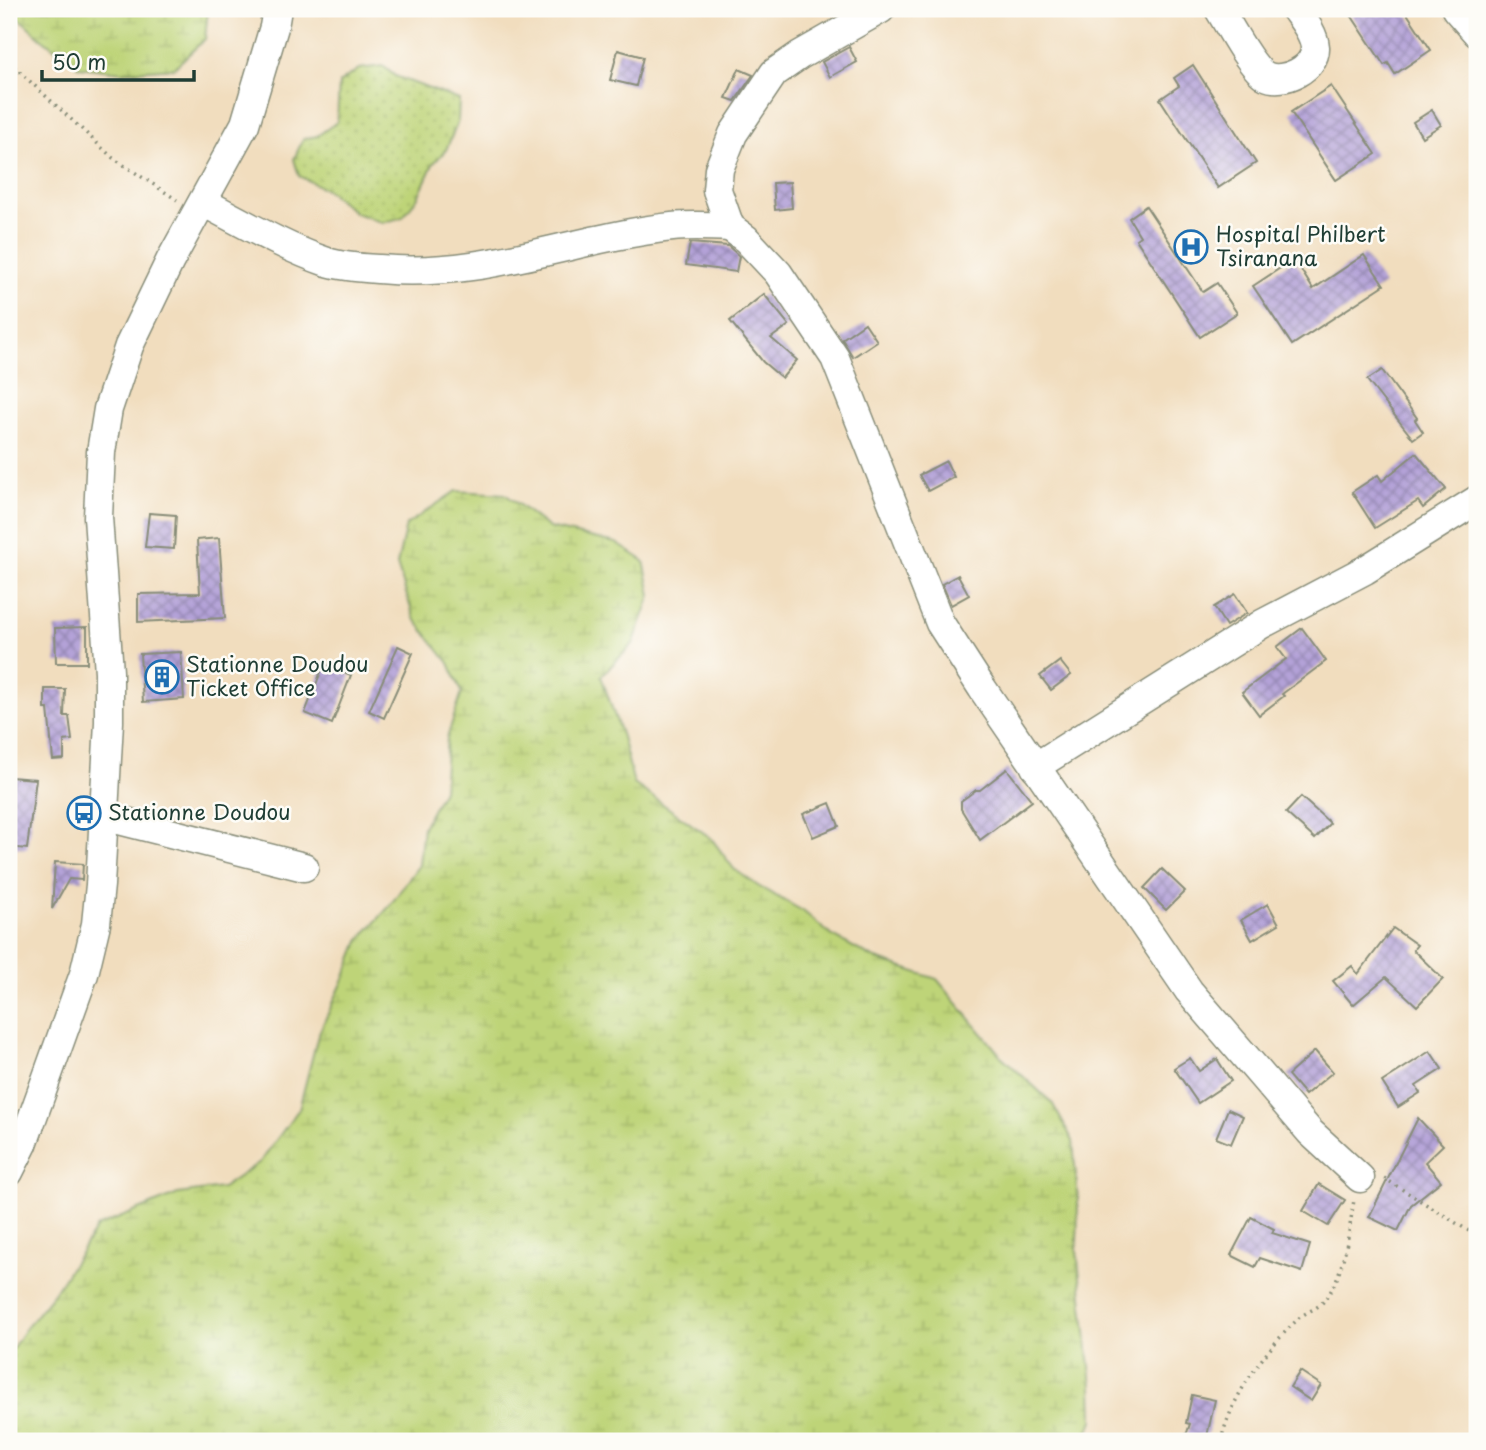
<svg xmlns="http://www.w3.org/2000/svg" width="1486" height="1450" viewBox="0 0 1486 1450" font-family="'Playpen Sans',sans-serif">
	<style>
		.grass { fill: url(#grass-dots); stroke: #6e8856; stroke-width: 2 }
		.wetland { fill: url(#wetland-marsh); stroke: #6e8856; stroke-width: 2 }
		.building { fill: url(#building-cross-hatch) }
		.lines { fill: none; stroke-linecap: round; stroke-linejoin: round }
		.minor-casing { stroke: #888d79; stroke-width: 31 }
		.path { stroke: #888d79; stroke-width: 3.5; stroke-dasharray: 2 5; stroke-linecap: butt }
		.minor { stroke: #fff; stroke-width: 28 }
		.labels { text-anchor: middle; stroke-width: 5; stroke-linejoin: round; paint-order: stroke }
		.poi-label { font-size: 21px; fill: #1f3d34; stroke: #fdfcf7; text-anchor: start }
	</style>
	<defs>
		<pattern id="grass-dots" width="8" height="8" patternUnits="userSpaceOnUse" patternTransform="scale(1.75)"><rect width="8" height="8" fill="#bed478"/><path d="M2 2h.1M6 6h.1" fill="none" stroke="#a3b768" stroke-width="1.8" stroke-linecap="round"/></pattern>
		<pattern id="wetland-marsh" width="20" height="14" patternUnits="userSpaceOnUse" patternTransform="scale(1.75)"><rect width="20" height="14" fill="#bed478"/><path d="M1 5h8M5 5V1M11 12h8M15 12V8" fill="none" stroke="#a3b768"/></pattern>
		<pattern id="building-cross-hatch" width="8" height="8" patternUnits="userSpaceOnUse" patternTransform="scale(1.75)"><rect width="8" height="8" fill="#b4a2d8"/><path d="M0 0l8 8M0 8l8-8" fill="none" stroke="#9285b0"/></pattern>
	</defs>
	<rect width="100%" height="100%" fill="#fdfcf7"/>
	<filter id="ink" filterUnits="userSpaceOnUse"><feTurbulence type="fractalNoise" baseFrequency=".0143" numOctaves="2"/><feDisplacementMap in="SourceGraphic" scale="14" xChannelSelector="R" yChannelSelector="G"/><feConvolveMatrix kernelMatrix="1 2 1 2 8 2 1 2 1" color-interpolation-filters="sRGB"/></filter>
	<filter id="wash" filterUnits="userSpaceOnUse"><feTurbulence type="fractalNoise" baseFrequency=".00686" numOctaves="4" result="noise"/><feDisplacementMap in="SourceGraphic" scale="28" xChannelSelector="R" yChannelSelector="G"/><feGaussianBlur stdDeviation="1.57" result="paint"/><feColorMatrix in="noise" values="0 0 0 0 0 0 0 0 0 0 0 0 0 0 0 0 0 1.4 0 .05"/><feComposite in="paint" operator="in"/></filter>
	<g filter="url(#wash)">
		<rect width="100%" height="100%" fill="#f1ddbe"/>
		<!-- grass -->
		<path class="grass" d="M 383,66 L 395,76 L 459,100 L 458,121 L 446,150 L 433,164 L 418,197 L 403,217 L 383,223 L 356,213 L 325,189 L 299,176 L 294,159 L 303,139 L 317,136 L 337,122 L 339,83 L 359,69 Z"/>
		<!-- wetland -->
		<g class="wetland">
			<path d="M 9,9 L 208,9 L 205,39 L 174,68 L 122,72 L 79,67 L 41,38 Z"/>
			<path d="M 456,491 L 505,494 L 549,528 L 616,543 L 644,561 L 651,595 L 633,644 L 601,676 L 622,737 L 634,784 L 711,838 L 734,869 L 758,886 L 803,911 L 831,935 L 873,958 L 937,979 L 1001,1056 L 1052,1103 L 1073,1141 L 1078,1200 L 1077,1251 L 1092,1386 L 1093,1420 L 1085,1441 L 9,1441 L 9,1354 L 25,1329 L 54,1293 L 97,1227 L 178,1194 L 222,1188 L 260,1162 L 299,1109 L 318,1035 L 344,979 L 360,939 L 388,908 L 419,865 L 423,827 L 443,790 L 447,738 L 462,692 L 449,663 L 414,618 L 397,565 L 406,525 Z"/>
		</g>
		<g id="blocks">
			<!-- building -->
			<g class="building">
				<path d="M 1347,9 L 1404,9 L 1431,50 L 1395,74 L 1388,63 L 1384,65 Z"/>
				<path d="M 849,47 L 857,62 L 830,77 L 822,62 Z"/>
				<path d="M 618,50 L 643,57 L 636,86 L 610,80 Z"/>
				<path d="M 1193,65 L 1256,163 L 1218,188 L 1160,99 L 1179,86 L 1174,78 Z"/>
				<path d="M 739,69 L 753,75 L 735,101 L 726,98 Z"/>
				<path d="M 1331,86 L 1376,154 L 1336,180 L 1291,112 Z"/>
				<path d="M 1432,110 L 1441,125 L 1422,137 L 1413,122 Z"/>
				<path d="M 790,182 L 792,208 L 775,210 L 773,183 Z"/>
				<path d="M 1146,206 L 1203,292 L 1217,283 L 1237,313 L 1200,337 L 1136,239 L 1140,236 L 1129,218 Z"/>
				<path d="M 690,243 L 728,246 L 739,256 L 736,272 L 686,265 Z"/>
				<path d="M 1364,255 L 1384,285 L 1292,345 L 1253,286 L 1294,259 L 1313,289 Z"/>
				<path d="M 764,294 L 789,325 L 771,338 L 797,360 L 782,378 L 763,362 L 730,321 Z"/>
				<path d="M 865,323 L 877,341 L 853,357 L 842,339 Z"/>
				<path d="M 1382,370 L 1417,418 L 1415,420 L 1423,432 L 1413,439 L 1367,380 Z"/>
				<path d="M 1416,453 L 1446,489 L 1423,508 L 1418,501 L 1375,528 L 1352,492 L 1378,475 L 1382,481 Z"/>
				<path d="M 946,461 L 954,477 L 928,491 L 919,475 Z"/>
				<path d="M 149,513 L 176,515 L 174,549 L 145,547 Z"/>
				<path d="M 219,538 L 225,618 L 138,622 L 138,594 L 200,593 L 197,540 Z"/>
				<path d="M 958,575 L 969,595 L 951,605 L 942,584 Z"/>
				<path d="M 1235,594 L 1247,613 L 1226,626 L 1214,607 Z"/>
				<path d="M 87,627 L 87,663 L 56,663 L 55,628 Z"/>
				<path d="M 1302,628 L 1326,661 L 1282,694 L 1284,696 L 1259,715 L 1242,692 L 1286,659 L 1277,647 Z"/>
				<path d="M 398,646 L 413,653 L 384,718 L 369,711 Z"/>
				<path d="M 181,652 L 184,699 L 143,702 L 140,654 Z"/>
				<path d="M 1060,661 L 1071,675 L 1051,690 L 1040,676 Z"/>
				<path d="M 324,664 L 351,675 L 332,724 L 305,713 Z"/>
				<path d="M 45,689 L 65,689 L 64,716 L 69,716 L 72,740 L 64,741 L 64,759 L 53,760 L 48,709 L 45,709 Z"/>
				<path d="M 1007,769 L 1032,801 L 980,840 L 961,809 L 961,801 L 976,790 L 980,790 Z"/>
				<path d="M 9,777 L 36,779 L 27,849 L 9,847 Z"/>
				<path d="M 1301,797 L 1330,823 L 1315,839 L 1286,813 Z"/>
				<path d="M 830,803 L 839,826 L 813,837 L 803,814 Z"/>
				<path d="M 55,862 L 83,864 L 82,880 L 69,879 L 52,909 Z"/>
				<path d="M 1162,869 L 1185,891 L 1166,910 L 1144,888 Z"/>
				<path d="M 1268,904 L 1279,924 L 1252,940 L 1241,920 Z"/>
				<path d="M 1393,928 L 1417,945 L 1413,950 L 1443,979 L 1417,1006 L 1386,977 L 1353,1005 L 1333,981 L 1352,966 L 1358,974 Z"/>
				<path d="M 1315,1051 L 1333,1072 L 1305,1095 L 1288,1075 Z"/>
				<path d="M 1430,1051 L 1442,1069 L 1416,1086 L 1420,1093 L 1398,1107 L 1382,1082 Z"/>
				<path d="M 1190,1058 L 1199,1071 L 1217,1059 L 1231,1081 L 1198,1103 L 1174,1068 Z"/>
				<path d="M 1228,1109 L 1243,1116 L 1231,1144 L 1216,1138 Z"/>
				<path d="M 1418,1118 L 1443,1145 L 1425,1162 L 1441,1181 L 1411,1205 L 1398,1231 L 1369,1217 Z"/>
				<path d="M 1319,1184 L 1345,1200 L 1328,1226 L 1303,1211 Z"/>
				<path d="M 1251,1217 L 1274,1229 L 1272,1233 L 1310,1245 L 1302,1272 L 1260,1258 L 1255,1267 L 1231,1255 Z"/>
				<path d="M 1300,1371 L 1321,1385 L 1311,1401 L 1290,1387 Z"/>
				<path d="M 1192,1395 L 1215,1400 L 1206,1441 L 1184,1441 L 1190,1424 L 1186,1423 Z"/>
			</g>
		</g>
	</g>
	<g filter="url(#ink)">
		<use href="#blocks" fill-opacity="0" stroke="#888d79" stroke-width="2"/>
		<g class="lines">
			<defs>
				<g id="minor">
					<path d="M 881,9 L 800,55 L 774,73 L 733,134 L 719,169 L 717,190 L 730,227 L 746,239 L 778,273 L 835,358 L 940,623 L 982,688 L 1189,991 L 1310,1132 L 1360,1178"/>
					<path d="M 1219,9 C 1228,24 1252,69 1266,76 C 1283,84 1316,69 1315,47 C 1314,33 1303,20 1295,9"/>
					<path d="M 1456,9 L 1477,33"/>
					<path d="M 203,202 C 243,223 284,247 327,262 C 343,267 362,268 379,269 C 483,279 571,238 672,227 C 691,225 711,226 730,227"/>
					<path d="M 1035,767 L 1262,624 L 1365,570 L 1477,500"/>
					<path d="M 103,816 L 304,867"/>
					<path d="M 9,1172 L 23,1144 L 84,974 L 96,924 L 100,885 L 109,722 L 109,672 L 98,517 L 101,452 L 108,409 L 129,346 L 170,261 L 245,124 L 274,27 L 277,9"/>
				</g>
			</defs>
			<!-- minor casing -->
			<use href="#minor" class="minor-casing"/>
			<!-- path -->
			<g class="path">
				<path d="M 9,62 L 113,158 L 177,200"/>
				<path d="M 1384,1178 L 1477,1236"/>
				<path d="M 1221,1441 C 1232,1395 1263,1353 1297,1320 C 1304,1312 1316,1310 1323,1302 C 1344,1279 1349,1230 1354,1200"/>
			</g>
			<!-- minor -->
			<use href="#minor" class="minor"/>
		</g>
	</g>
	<!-- icons -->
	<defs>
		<symbol id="hospital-ring" viewBox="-11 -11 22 22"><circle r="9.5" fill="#fdfcf7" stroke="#1f6fb2" stroke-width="1.5"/><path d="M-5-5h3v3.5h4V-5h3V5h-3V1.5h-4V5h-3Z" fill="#1f6fb2"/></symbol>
		<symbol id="building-ring" viewBox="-11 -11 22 22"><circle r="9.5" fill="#fdfcf7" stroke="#1f6fb2" stroke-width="1.5"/><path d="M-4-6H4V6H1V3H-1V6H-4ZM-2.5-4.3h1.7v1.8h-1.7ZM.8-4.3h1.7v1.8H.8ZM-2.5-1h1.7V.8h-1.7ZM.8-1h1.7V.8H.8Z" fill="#1f6fb2"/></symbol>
		<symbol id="bus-ring" viewBox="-11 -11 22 22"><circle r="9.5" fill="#fdfcf7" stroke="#1f6fb2" stroke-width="1.5"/><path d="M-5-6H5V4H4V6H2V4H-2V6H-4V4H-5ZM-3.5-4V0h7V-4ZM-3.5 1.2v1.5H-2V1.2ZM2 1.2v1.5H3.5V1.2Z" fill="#1f6fb2"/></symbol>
	</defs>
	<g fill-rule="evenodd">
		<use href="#hospital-ring" x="1172" y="228" width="38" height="38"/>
		<use href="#building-ring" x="143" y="658" width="38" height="38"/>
		<use href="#bus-ring" x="65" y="794" width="38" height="38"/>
	</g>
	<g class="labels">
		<!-- poi labels -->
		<g class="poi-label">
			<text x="1216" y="242">Hospital Philbert<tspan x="1216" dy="24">Tsiranana</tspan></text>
			<text x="186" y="672">Stationne Doudou<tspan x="186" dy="24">Ticket Office</tspan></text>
			<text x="108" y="820">Stationne Doudou</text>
		</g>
	</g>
	<!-- margin -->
	<rect width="1486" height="1450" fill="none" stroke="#fdfcf7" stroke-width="35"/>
	<!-- scale -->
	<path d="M42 70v10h152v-10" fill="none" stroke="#1f3d34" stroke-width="3.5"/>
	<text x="52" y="70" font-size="21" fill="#1f3d34" stroke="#fdfcf7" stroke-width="5" paint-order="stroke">50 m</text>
</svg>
